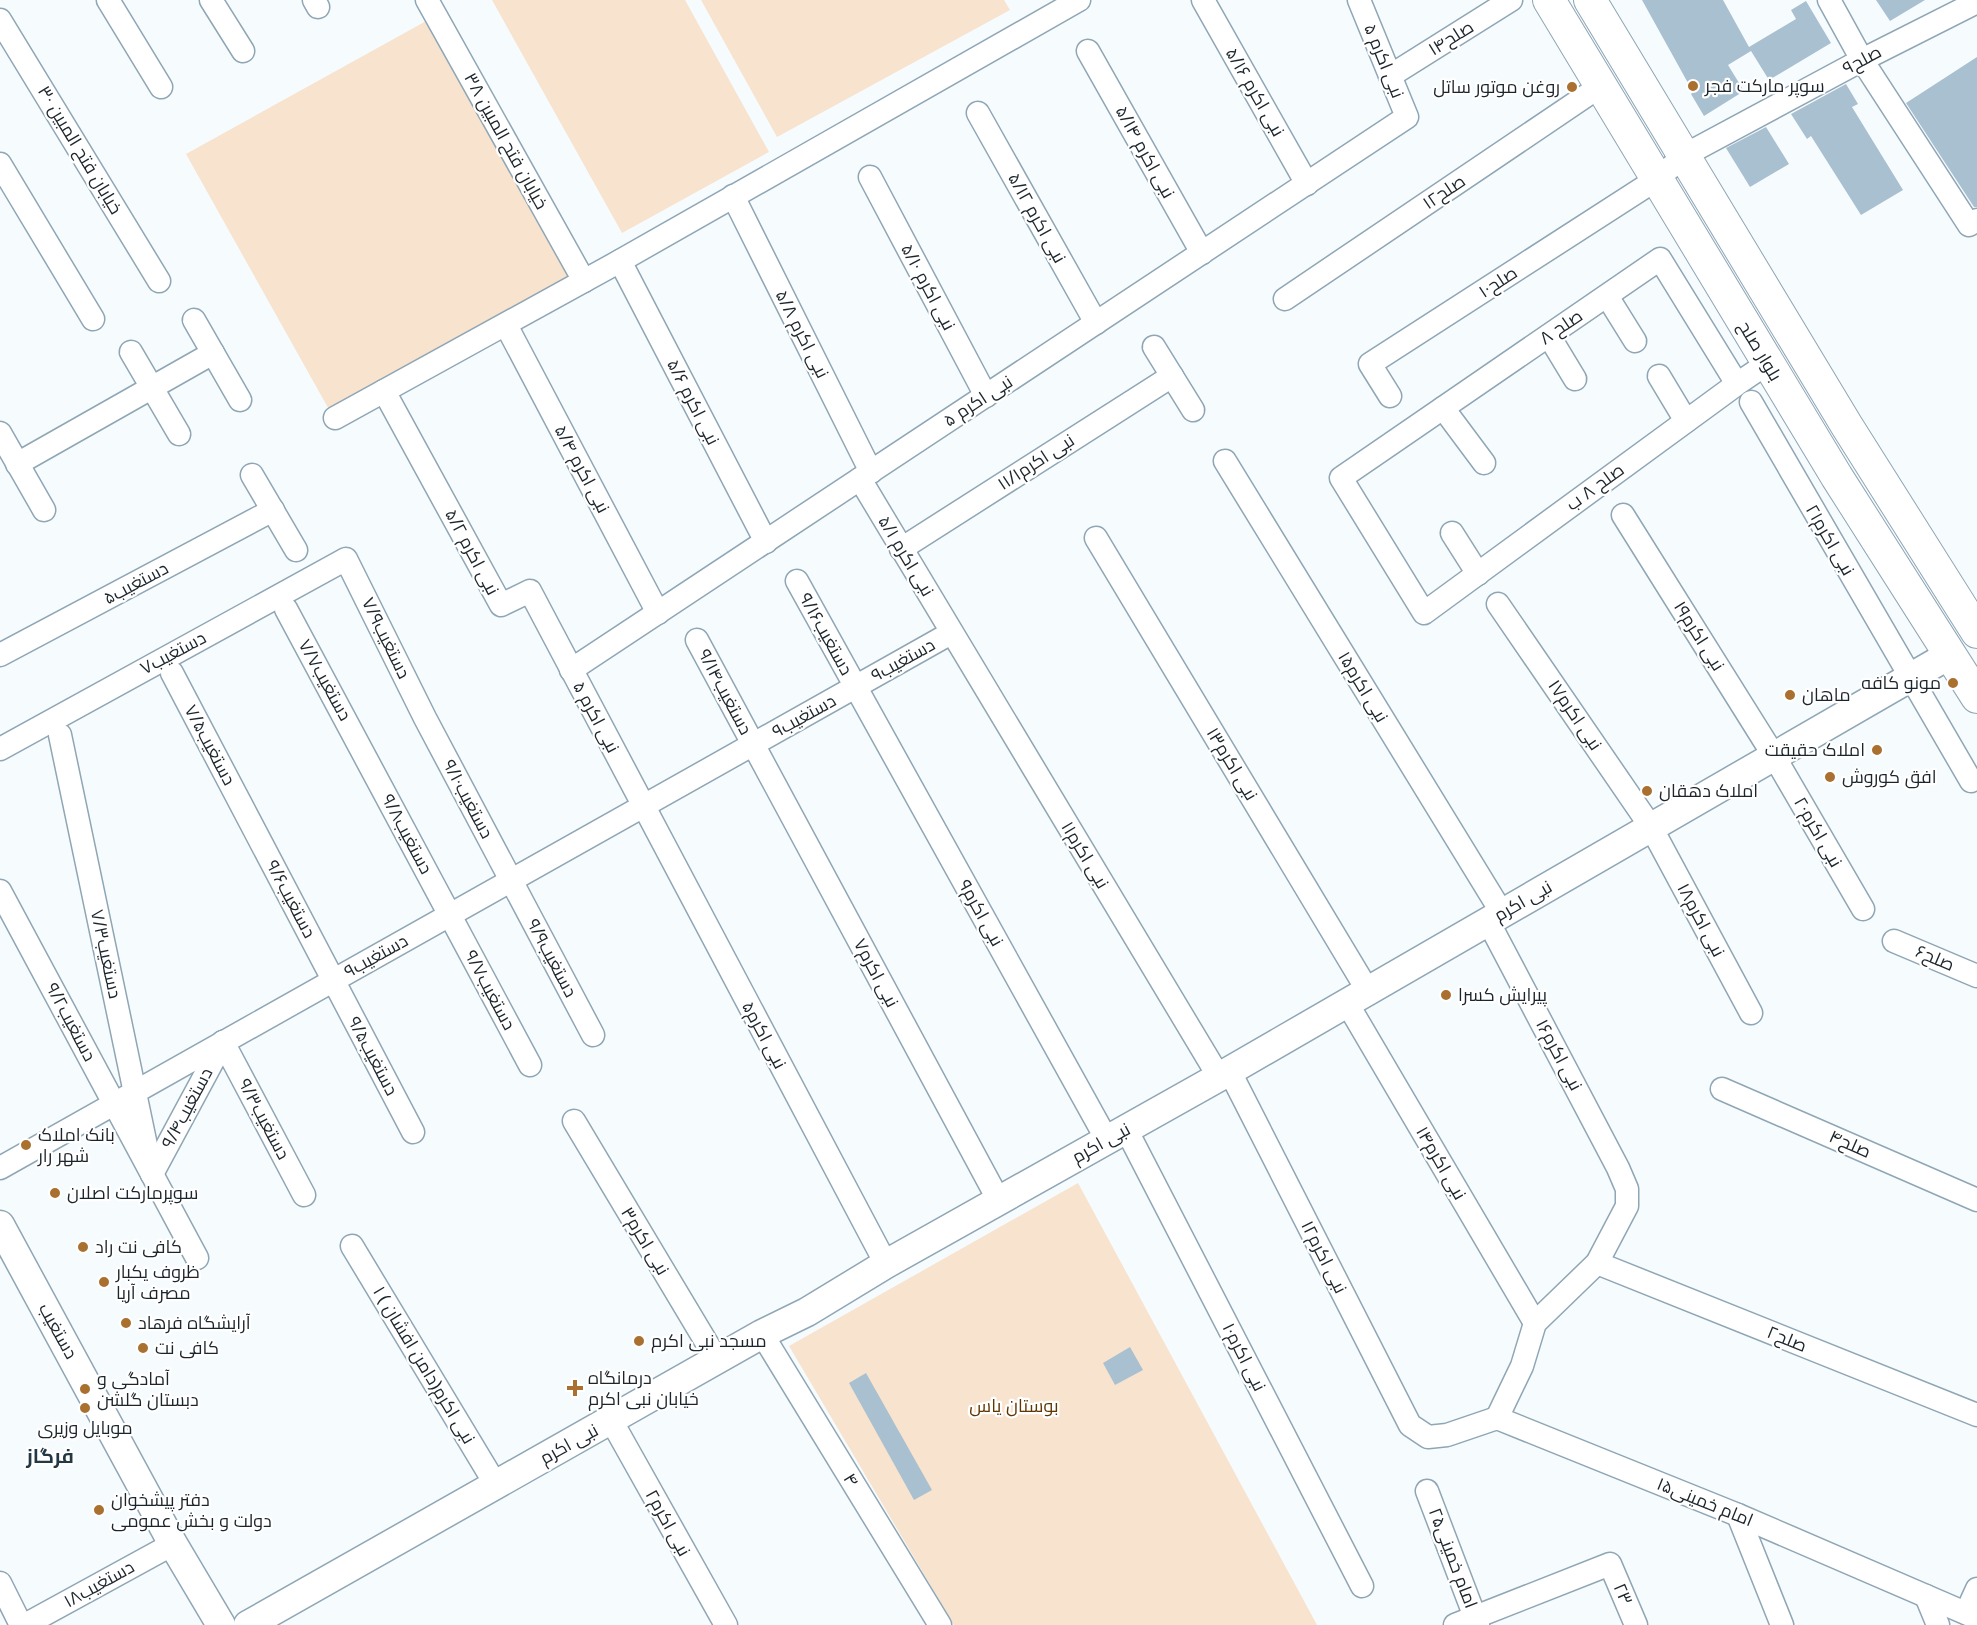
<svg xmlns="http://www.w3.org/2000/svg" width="1977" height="1625" viewBox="0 0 1977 1625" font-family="'Noto Sans',Cairo,sans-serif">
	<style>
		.green { fill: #f8e3cf }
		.building { fill: #a9c0d0 }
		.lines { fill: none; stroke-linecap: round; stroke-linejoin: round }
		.minor-casing { stroke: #8fa6b5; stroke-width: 25 }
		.tertiary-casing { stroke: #8fa6b5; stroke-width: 31 }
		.secondary-casing { stroke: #8fa6b5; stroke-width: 34 }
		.minor { stroke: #fff; stroke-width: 22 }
		.tertiary { stroke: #fff; stroke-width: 28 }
		.secondary { stroke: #fff; stroke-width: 32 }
		.poi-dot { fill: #a9702f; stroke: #fff; stroke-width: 2 }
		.labels { text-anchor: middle; stroke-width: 4.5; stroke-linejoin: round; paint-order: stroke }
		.street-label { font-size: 18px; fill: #1c252b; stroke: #fff }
		.poi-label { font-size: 18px; fill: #1c252b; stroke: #fff; text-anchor: start }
		.park-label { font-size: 18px; fill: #5f3600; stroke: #fff }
		.neighbourhood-label { font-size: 20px; font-weight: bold; fill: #243844; stroke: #fff }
	</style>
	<rect width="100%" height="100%" fill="#f6fbfe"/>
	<!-- green -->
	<g class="green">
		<path d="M 492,0 L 685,0 L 769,152 L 622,233 Z"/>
		<path d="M 701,0 L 1004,0 L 1010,10 L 777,137 Z"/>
		<path d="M 428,20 L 573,279 L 336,422 L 186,154 Z"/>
		<path d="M 1078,1183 L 1317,1625 L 954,1625 L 789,1346 Z"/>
	</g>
	<!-- building -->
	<g class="building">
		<path d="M 1642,0 L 1723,0 L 1749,47 L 1796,19 L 1791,10 L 1806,1 L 1831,43 L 1769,80 L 1751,51 L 1728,65 L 1744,91 L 1704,116 L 1691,94 L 1693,92 Z"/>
		<path d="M 1876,0 L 1925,0 L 1890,21 Z"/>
		<path d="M 1977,57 L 1977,207 L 1974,207 L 1906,103 Z"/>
		<path d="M 1846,84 L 1858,104 L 1852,107 L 1903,190 L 1861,215 L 1811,136 L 1807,139 L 1791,114 Z"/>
		<path d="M 1766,127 L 1789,164 L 1750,187 L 1726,148 Z"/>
		<path d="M 1130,1347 L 1143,1370 L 1115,1385 L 1103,1363 Z"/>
		<path d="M 866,1373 L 932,1490 L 914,1500 L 849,1383 Z"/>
	</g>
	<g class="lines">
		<defs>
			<g id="minor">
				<path d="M 108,0 L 161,87"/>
				<path d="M 211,0 L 243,51"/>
				<path d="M 314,0 L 318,7"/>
				<path d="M 427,0 L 584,281"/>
				<path d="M 1203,0 L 1307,184"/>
				<path d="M 1829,0 L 1862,60 L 1969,225 L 1977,220"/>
				<path d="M 0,20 L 159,281"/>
				<path d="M 1088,51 L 1202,253"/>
				<path d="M 1390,76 L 1511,0"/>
				<path d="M 978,113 L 1096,323"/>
				<path d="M 0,164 L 93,319"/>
				<path d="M 870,177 L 986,396"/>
				<path d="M 733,196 L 871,472"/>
				<path d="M 620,261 L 766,542"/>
				<path d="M 1607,296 L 1635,341"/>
				<path d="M 1285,299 L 1602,85"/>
				<path d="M 194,320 L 240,400"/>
				<path d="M 506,325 L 658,613"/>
				<path d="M 1549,336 L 1575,379"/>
				<path d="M 1154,347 L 1193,410"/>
				<path d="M 131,352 L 179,434"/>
				<path d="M 1659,376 L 1686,421"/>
				<path d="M 1737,384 L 1660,259 L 1341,478 L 1424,613 L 1737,384 L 1768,363"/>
				<path d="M 384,391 L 501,605 L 530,591 L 886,1264"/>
				<path d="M 1390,396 L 1370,364 L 1657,179 L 1685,155 L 1862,60 L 1977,2"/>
				<path d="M 1751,402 L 1971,781"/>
				<path d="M 1443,408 L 1484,463"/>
				<path d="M 335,418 L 620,261 L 1079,0"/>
				<path d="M 0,433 L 44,510"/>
				<path d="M 1225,461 L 1502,913"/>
				<path d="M 17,464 L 213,353"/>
				<path d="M 252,475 L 296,550"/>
				<path d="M 860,479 L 1219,1077"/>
				<path d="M 1623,515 L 1774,756 L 1863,909"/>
				<path d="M 1452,533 L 1478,574"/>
				<path d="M 1096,538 L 1368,991"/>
				<path d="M 901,549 L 1172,376"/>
				<path d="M 797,581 L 1107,1140"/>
				<path d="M 1498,604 L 1651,827 L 1751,1013"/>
				<path d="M 286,609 L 530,1065"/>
				<path d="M 697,640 L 999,1201"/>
				<path d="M 0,655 L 273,510"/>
				<path d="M 571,670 L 1407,117 L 1359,0"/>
				<path d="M 172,673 L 413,1132"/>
				<path d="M 60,735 L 152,1174"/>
				<path d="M 0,749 L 346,559 L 425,718 L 593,1035"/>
				<path d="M 0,891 L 197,1258"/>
				<path d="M 1488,921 L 1618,1168 L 1627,1189 L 1627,1206 L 1597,1263 L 1535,1323 L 1522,1366 L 1497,1418"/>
				<path d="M 1894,941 L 1977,976"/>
				<path d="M 1347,1003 L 1535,1323"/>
				<path d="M 223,1042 L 304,1195"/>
				<path d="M 1229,1070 L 1410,1425 L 1428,1437 L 1447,1435 L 1497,1418 L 1738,1515 L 1977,1618"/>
				<path d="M 1722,1089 L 1977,1200"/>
				<path d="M 574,1121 L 717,1360"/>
				<path d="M 1126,1129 L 1362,1586"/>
				<path d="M 0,1168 L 951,633"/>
				<path d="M 152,1174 L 223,1042"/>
				<path d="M 352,1246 L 496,1485"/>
				<path d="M 1597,1263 L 1977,1415"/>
				<path d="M 762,1334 L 940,1625"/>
				<path d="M 611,1420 L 726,1625"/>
				<path d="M 1427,1491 L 1478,1625"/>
				<path d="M 1738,1515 L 1782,1625"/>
				<path d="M 0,1583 L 21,1625"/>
				<path d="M 1926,1596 L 1938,1625"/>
				<path d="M 1966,1613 L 1977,1589"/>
				<path d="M 25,1625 L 173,1544"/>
				<path d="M 1455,1625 L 1610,1564 L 1636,1625"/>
			</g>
			<g id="tertiary">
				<path d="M 0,1225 L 173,1544 L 221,1625"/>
				<path d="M 248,1625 L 762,1334 L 807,1312 L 886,1264 L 1219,1077 L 1951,654"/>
			</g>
			<g id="secondary">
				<path d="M 1549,0 L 1837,477 L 1977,697"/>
				<path d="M 1590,0 L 1847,426 L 1977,632"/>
			</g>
		</defs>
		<!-- minor casing -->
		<use href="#minor" class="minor-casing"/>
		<!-- tertiary casing -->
		<use href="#tertiary" class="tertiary-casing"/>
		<!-- secondary casing -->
		<use href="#secondary" class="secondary-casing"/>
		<!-- minor -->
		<use href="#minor" class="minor"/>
		<!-- tertiary -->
		<use href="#tertiary" class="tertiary"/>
		<!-- secondary -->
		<use href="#secondary" class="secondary"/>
	</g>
	<!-- markers -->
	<g class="poi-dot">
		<circle cx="1693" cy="86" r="6"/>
		<circle cx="1572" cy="87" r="6"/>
		<circle cx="1953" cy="683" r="6"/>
		<circle cx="1790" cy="695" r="6"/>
		<circle cx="1877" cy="750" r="6"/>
		<circle cx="1830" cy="777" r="6"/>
		<circle cx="1647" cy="791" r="6"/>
		<circle cx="1446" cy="995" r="6"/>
		<circle cx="26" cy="1145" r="6"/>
		<circle cx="55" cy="1193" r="6"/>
		<circle cx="83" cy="1247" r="6"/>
		<circle cx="104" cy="1282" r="6"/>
		<circle cx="126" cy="1323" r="6"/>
		<circle cx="639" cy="1341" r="6"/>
		<circle cx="143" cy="1348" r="6"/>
		<path d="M572 1379h6v6h6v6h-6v6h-6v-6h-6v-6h6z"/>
		<circle cx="85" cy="1389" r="6"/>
		<circle cx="85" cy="1408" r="6"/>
		<circle cx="99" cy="1510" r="6"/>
	</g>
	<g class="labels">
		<!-- street labels -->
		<g class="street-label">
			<text transform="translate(1451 38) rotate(-32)" y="6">صلح۱۴</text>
			<text transform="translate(1862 60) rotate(-28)" y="6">صلح۹</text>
			<text transform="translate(1384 61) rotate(68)" y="6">نبی اکرم ۵</text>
			<text transform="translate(1255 92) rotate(60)" y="6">نبی اکرم ۵/۱۶</text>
			<text transform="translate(506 141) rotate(61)" y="6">خیابان فتح المبین ۳۸</text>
			<text transform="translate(80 150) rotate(59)" y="6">خیابان فتح المبین ۳۰</text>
			<text transform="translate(1145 152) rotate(61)" y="6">نبی اکرم ۵/۱۴</text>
			<text transform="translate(1444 192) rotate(-34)" y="6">صلح۱۲</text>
			<text transform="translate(1037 218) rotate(61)" y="6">نبی اکرم ۵/۱۲</text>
			<text transform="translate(1498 282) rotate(-33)" y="6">صلح۱۰</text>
			<text transform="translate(928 287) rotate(62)" y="6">نبی اکرم ۵/۱۰</text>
			<text transform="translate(1561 327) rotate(-34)" y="6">۸ صلح</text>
			<text transform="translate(802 334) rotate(63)" y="6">نبی اکرم ۵/۸</text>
			<text transform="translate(1760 351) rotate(59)" y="6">بلوار صلح</text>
			<text transform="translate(978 401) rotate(-33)" y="6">نبی اکرم ۵</text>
			<text transform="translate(693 402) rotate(63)" y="6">نبی اکرم ۵/۶</text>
			<text transform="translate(1036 462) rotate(-33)" y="6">نبی اکرم۱۱/۱</text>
			<text transform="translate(582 469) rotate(62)" y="6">نبی اکرم ۵/۴</text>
			<text transform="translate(1595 487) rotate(-36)" y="6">صلح ۸ ب</text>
			<text transform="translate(1830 540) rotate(60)" y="6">نبی اکرم۲۱</text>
			<text transform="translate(472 552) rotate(62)" y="6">نبی اکرم ۵/۲</text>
			<text transform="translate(906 556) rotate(59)" y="6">نبی اکرم ۵/۱</text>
			<text transform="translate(136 583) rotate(-28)" y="6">دستغیب۵</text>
			<text transform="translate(826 634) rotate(61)" y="6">دستغیب۹/۱۶</text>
			<text transform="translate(1699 636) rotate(58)" y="6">نبی اکرم۱۹</text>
			<text transform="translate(386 638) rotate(64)" y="6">دستغیب۷/۹</text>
			<text transform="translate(173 653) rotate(-28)" y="6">دستغیب۷</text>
			<text transform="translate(903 660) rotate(-29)" y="6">دستغیب۹</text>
			<text transform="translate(325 680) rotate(61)" y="6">دستغیب۷/۷</text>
			<text transform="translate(1363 687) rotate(59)" y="6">نبی اکرم۱۵</text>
			<text transform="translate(725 692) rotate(62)" y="6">دستغیب۹/۱۴</text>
			<text transform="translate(1575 715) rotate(56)" y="6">نبی اکرم۱۷</text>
			<text transform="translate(804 716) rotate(-29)" y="6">۹دستغیب</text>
			<text transform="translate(596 717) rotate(62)" y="6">نبی اکرم ۵</text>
			<text transform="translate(210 745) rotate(62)" y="6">دستغیب۷/۵</text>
			<text transform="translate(1232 764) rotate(59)" y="6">نبی اکرم۱۳</text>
			<text transform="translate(468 799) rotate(62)" y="6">دستغیب۹/۱۰</text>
			<text transform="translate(1818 832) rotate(60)" y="6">نبی اکرم۲۰</text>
			<text transform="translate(407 834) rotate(62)" y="6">دستغیب۹/۸</text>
			<text transform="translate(1085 855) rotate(59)" y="6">نبی اکرم۱۱</text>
			<text transform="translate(291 899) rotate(62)" y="6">دستغیب۹/۶</text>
			<text transform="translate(1523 901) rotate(-30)" y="6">نبی اکرم</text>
			<text transform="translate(981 913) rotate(61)" y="6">نبی اکرم۹</text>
			<text transform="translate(1701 920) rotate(62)" y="6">نبی اکرم۱۸</text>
			<text transform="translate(106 954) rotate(78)" y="6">دستغیب۷/۳</text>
			<text transform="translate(376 956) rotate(-29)" y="6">دستغیب۹</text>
			<text transform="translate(552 958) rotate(62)" y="6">دستغیب۹/۹</text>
			<text transform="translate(1935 958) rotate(23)" y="6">صلح۶</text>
			<text transform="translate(876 973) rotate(62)" y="6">نبی اکرم۷</text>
			<text transform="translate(490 990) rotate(62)" y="6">دستغیب۹/۷</text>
			<text transform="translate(71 1022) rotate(62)" y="6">دستغیب۹/۲</text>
			<text transform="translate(764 1035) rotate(62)" y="6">نبی اکرم۵</text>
			<text transform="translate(1559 1055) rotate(62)" y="6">نبی اکرم۱۶</text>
			<text transform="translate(373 1056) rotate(62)" y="6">۹/۵دستغیب</text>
			<text transform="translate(187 1108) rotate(-62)" y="6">دستغیب۹/۴</text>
			<text transform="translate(264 1119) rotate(62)" y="6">دستغیب۹/۳</text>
			<text transform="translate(1101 1143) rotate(-29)" y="6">نبی اکرم</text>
			<text transform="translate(1850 1144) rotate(24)" y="6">صلح۴</text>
			<text transform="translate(1441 1163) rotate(60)" y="6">نبی اکرم۱۴</text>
			<text transform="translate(645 1241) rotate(59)" y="6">نبی اکرم۳</text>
			<text transform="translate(1324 1257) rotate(63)" y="6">نبی اکرم۱۲</text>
			<text transform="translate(58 1331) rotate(61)" y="6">دستغیب</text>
			<text transform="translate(1787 1339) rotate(22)" y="6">صلح۲</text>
			<text transform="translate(1244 1357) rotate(63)" y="6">نبی اکرم۱۰</text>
			<text transform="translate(424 1365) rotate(59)" y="6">۱ نبی اکرم(دامن افشان )</text>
			<text transform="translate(569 1444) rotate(-29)" y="6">نبی اکرم</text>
			<text transform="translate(851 1480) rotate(58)" y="6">۴</text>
			<text transform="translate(1705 1502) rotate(22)" y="6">۱۵امام خمینی</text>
			<text transform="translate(668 1523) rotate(61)" y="6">نبی اکرم۲</text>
			<text transform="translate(1453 1558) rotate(69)" y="6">امام خمینی۲۵</text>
			<text transform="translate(99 1584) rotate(-29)" y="6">دستغیب۱۸</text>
			<text transform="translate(1623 1594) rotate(67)" y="6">۲۳</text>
		</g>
		<!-- poi labels -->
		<g class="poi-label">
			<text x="1705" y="92">سوپر مارکت فجر</text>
			<text x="1560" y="93" text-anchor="end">روغن موتور ساتل</text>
			<text x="1941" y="689" text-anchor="end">مونو کافه</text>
			<text x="1802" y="701">ماهان</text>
			<text x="1865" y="756" text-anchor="end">املاک حقیقت</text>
			<text x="1842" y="783">افق کوروش</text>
			<text x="1659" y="797">املاک دهقان</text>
			<text x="1458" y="1001">پیرایش کسرا</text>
			<text x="38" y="1141">بانک املاک<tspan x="38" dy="21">شهر رار</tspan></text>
			<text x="67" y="1199">سوپرمارکت اصلان</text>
			<text x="95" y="1253">کافی نت راد</text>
			<text x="116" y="1278">ظروف یکبار<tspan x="116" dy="21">مصرف آریا</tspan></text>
			<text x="138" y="1329">آرایشگاه فرهاد</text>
			<text x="651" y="1347">مسجد نبی اکرم</text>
			<text x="155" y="1354">کافی نت</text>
			<text x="588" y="1384">درمانگاه<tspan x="588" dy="21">خیابان نبی اکرم</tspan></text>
			<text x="97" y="1385">آمادگی و<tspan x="97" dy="21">دبستان گلشن</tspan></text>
			<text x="85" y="1434" text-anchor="middle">موبایل وزیری</text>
			<text x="111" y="1506">دفتر پیشخوان<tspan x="111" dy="21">دولت و بخش عمومی</tspan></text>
		</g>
		<!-- park labels -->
		<g class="park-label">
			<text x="1014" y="1412">بوستان یاس</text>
		</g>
		<!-- neighbourhood labels -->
		<g class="neighbourhood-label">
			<text x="50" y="1463">فرگاز</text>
		</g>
	</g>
</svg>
